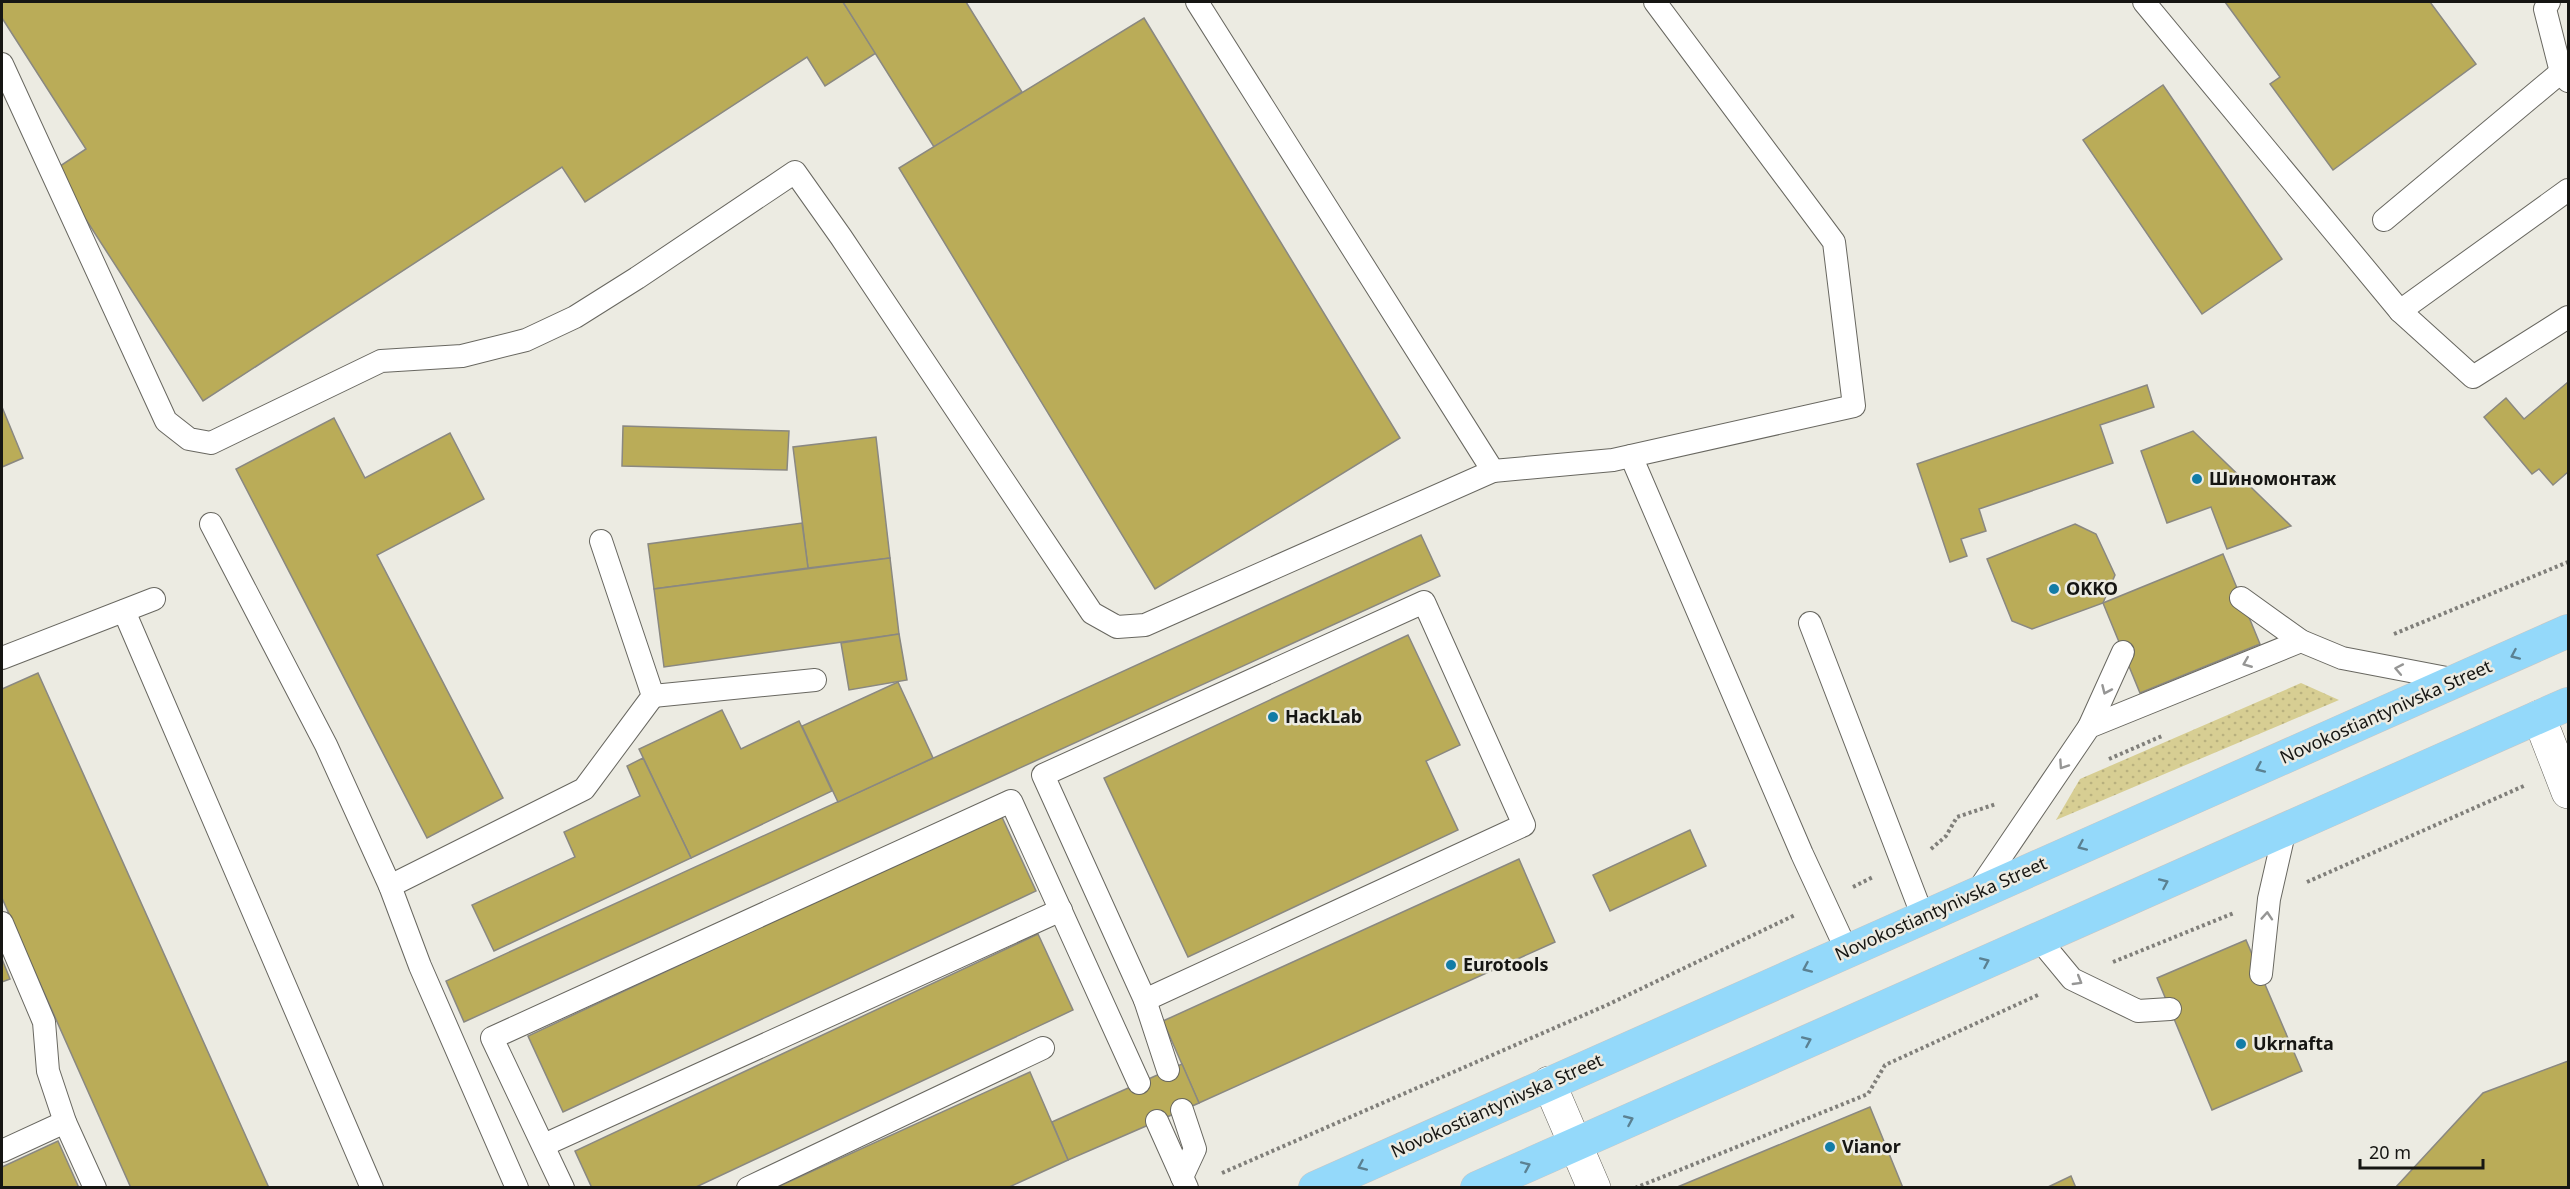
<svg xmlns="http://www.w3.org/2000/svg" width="2570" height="1189" viewBox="0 0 2570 1189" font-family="'Noto Sans',sans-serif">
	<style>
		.grass { fill: url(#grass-dots) }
		.building { fill: #baac58; stroke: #8a8881; stroke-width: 1.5 }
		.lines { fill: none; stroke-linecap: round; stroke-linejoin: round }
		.service-casing { stroke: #686760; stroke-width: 24 }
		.minor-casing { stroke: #686760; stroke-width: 34 }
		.primary-casing { stroke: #c7c7c6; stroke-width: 34 }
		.path { stroke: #807f7a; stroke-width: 4; stroke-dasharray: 3 3; stroke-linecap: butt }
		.service { stroke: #fff; stroke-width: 22 }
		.minor { stroke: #fff; stroke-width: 33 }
		.primary { stroke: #94d9fa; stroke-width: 33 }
		.oneway { stroke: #5b8192 }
		.oneway2 { stroke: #969695 }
		.poi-dot { fill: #127ca6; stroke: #ecebe2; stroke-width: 2 }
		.labels { text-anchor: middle; stroke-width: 5; stroke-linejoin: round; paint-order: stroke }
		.poi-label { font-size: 18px; font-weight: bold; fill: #161613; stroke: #ecebe2; text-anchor: start }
		.street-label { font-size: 18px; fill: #161613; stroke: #ecebe2 }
	</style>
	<defs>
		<pattern id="grass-dots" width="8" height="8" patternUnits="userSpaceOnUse" patternTransform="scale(1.5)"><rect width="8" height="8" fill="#d7ce93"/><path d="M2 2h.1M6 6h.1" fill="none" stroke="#b8b07e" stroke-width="1.8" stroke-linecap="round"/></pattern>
	</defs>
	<rect width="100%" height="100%" fill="#ecebe2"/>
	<!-- grass -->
	<path class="grass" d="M 2301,683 L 2339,700 L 2056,820 L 2080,779 Z"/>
	<!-- building -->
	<g class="building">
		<path d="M 2,2 L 843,2 L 876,53 L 825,86 L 807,57 L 585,202 L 562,167 L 203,401 L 54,170 L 86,149 L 2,18 Z"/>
		<path d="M 843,2 L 966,2 L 1022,92 L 934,147 Z"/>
		<path d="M 2225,2 L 2430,2 L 2476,64 L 2333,170 L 2270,84 L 2280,77 Z"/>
		<path d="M 1144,18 L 1400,438 L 1155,589 L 899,168 Z"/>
		<path d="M 2163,85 L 2282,259 L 2202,314 L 2083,140 Z"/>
		<path d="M 2568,382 L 2568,472 L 2553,485 L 2539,469 L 2532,474 L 2484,417 L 2506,398 L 2524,419 Z"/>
		<path d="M 2147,385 L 2154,407 L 2100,425 L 2113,463 L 1979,509 L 1986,531 L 1961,539 L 1967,556 L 1950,562 L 1917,464 Z"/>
		<path d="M 2,407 L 23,458 L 2,467 Z"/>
		<path d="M 334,418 L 365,478 L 450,433 L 484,499 L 377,555 L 503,798 L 427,838 L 236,469 Z"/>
		<path d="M 623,426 L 789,431 L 787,470 L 622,466 Z"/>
		<path d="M 2193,431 L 2291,526 L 2227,549 L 2211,507 L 2167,523 L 2141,451 Z"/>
		<path d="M 876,437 L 890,558 L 808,568 L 793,447 Z"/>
		<path d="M 802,523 L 808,568 L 654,589 L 648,544 Z"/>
		<path d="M 2075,524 L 2096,534 L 2115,575 L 2103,603 L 2032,629 L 2012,621 L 1987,559 Z"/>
		<path d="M 1421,535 L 1440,576 L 464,1022 L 446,981 Z"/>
		<path d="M 2223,554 L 2260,644 L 2140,693 L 2103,603 Z"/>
		<path d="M 890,558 L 899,634 L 664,667 L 654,589 Z"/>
		<path d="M 899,634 L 907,680 L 849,690 L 841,643 Z"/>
		<path d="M 1408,635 L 1460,745 L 1426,761 L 1458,830 L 1188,957 L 1104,778 Z"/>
		<path d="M 38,673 L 269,1188 L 131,1188 L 2,898 L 2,689 Z"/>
		<path d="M 898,682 L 933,758 L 838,802 L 802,726 Z"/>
		<path d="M 722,710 L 741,749 L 799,721 L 832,791 L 691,858 L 639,749 Z"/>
		<path d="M 643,758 L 691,858 L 494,951 L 472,905 L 575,857 L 564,832 L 640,796 L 627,766 Z"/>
		<path d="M 1001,815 L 1036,891 L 563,1112 L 528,1036 Z"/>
		<path d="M 1690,830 L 1706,866 L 1610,911 L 1593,875 Z"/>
		<path d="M 1519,859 L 1555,942 L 1199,1103 L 1163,1021 Z"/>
		<path d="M 1038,934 L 1073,1010 L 694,1188 L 592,1188 L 575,1151 Z"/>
		<path d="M 2246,940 L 2302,1071 L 2212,1110 L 2157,978 Z"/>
		<path d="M 2,959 L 10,979 L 2,982 Z"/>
		<path d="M 2568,1061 L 2568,1188 L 2395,1188 L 2483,1093 Z"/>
		<path d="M 1182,1064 L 1199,1103 L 1068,1160 L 1052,1122 Z"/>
		<path d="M 1030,1072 L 1068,1160 L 1007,1188 L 775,1188 Z"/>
		<path d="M 1870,1107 L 1903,1188 L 1675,1188 Z"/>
		<path d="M 58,1141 L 79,1188 L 2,1188 L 2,1167 Z"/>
		<path d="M 2071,1176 L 2076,1188 L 2046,1188 Z"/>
	</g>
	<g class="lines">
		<defs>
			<g id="service">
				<path d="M 2144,2 L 2400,311 L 2473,377 L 2568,317"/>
				<path d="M 2549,2 L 2545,9 L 2561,72 L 2568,81"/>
				<path d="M 2,64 L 166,421 L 189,439 L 211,443 L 381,361 L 462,356 L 526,340 L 575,317 L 637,278 L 795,172 L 841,237 L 1092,613 L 1117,627 L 1145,625 L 1493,471 L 1197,2"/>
				<path d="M 2384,220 L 2561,72"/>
				<path d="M 2400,311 L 2568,190"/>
				<path d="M 1631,456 L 1802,854 L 1847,951"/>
				<path d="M 1493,471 L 1613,460 L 1854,406 L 1834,242 L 1655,2"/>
				<path d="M 211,524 L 326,745 L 390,886 L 420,966 L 517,1188"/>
				<path d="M 2241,598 L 2301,641 L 2342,658 L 2457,680"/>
				<path d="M 1424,602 L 1524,825 L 1145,1000 L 1043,775 Z"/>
				<path d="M 124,611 L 372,1188"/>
				<path d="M 1810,623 L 1923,917"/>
				<path d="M 2,658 L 154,599"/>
				<path d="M 653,696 L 815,680"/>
				<path d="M 2089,727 L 2123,652"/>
				<path d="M 390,886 L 584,789 L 653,696 L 601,541"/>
				<path d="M 1977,892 L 2089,727 L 2301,641"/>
				<path d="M 2,923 L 44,1022 L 48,1071 L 65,1122 L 95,1188"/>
				<path d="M 2038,938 L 2072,979 L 2138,1011 L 2170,1009"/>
				<path d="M 2261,974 L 2269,899 L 2285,829"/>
				<path d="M 1145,1000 L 1168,1070"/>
				<path d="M 1182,1110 L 1195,1149 L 1182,1177"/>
				<path d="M 1157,1121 L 1187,1188"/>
				<path d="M 544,1145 L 1061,910"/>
				<path d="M 2,1151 L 65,1122"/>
				<path d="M 563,1188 L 492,1038 L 1011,801 L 1139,1083"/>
				<path d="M 748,1188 L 1043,1048"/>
			</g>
			<g id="minor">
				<path d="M 2539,717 L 2568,792"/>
				<path d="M 1549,1083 L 1594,1188"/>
			</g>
			<g id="primary">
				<path d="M 1315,1188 L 2568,631"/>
				<path d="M 1477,1188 L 2568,704"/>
			</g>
		</defs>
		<!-- service casing -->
		<use href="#service" class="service-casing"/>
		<!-- minor casing -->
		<use href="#minor" class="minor-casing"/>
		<!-- primary casing -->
		<use href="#primary" class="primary-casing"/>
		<!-- path -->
		<g class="path">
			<path d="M 2394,634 L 2568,562"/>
			<path d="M 2109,759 L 2162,736"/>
			<path d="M 1931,849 L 1946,836 L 1957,817 L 1996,804"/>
			<path d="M 2307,882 L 2526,785"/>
			<path d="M 1853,887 L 1873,877"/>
			<path d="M 2113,962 L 2234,913"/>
			<path d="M 1222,1173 L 1607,1005 L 1795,915"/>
			<path d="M 1635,1188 L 1868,1094 L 1885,1065 L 2040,994"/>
		</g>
		<!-- service -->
		<use href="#service" class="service"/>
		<!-- minor -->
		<use href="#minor" class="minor"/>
		<!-- primary -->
		<use href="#primary" class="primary"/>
	</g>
	<!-- one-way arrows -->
	<defs><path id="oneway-chevron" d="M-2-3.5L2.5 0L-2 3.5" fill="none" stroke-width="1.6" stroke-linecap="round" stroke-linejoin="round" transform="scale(1.5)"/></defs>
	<g class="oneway">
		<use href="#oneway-chevron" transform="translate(2515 655) rotate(156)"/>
		<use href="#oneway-chevron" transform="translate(2260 768) rotate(156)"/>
		<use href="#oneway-chevron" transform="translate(2082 846) rotate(156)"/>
		<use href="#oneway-chevron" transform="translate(2164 883) rotate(-24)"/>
		<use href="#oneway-chevron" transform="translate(1985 962) rotate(-24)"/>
		<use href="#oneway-chevron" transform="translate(1807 968) rotate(156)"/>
		<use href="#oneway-chevron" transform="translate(1807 1041) rotate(-24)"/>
		<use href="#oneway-chevron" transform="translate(1629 1120) rotate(-24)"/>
		<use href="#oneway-chevron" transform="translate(1362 1166) rotate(156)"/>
		<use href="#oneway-chevron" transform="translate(1526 1166) rotate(-24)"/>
	</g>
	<g class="oneway2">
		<use href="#oneway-chevron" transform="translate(2247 663) rotate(158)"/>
		<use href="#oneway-chevron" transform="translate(2399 669) rotate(-169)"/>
		<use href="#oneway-chevron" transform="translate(2106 690) rotate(114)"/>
		<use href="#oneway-chevron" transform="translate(2063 765) rotate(124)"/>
		<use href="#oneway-chevron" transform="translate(2267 916) rotate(-86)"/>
		<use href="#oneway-chevron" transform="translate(2078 981) rotate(31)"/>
	</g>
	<!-- markers -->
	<g class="poi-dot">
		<circle cx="2197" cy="479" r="6"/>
		<circle cx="2054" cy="589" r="6"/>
		<circle cx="1273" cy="717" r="6"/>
		<circle cx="1451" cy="965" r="6"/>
		<circle cx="2241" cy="1044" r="6"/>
		<circle cx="1830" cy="1147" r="6"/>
	</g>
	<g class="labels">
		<!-- poi labels -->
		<g class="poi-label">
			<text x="2209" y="485">Шиномонтаж</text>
			<text x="2066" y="595">OKKO</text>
			<text x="1285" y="723">HackLab</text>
			<text x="1463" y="971">Eurotools</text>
			<text x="2253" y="1050">Ukrnafta</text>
			<text x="1842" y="1153">Vianor</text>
		</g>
		<!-- street labels -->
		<g class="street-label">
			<text transform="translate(2386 712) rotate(-24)" y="6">Novokostiantynivska Street</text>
			<text transform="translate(1941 909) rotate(-24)" y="6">Novokostiantynivska Street</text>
			<text transform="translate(1497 1106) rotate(-24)" y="6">Novokostiantynivska Street</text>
		</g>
	</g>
	<!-- border -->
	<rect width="2570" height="1189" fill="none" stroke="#161613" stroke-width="6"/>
	<!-- scale -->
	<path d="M2360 1159v9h123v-9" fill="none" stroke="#161613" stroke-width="3"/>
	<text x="2369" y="1159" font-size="18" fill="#161613" stroke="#ecebe2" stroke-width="4.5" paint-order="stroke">20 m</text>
</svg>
